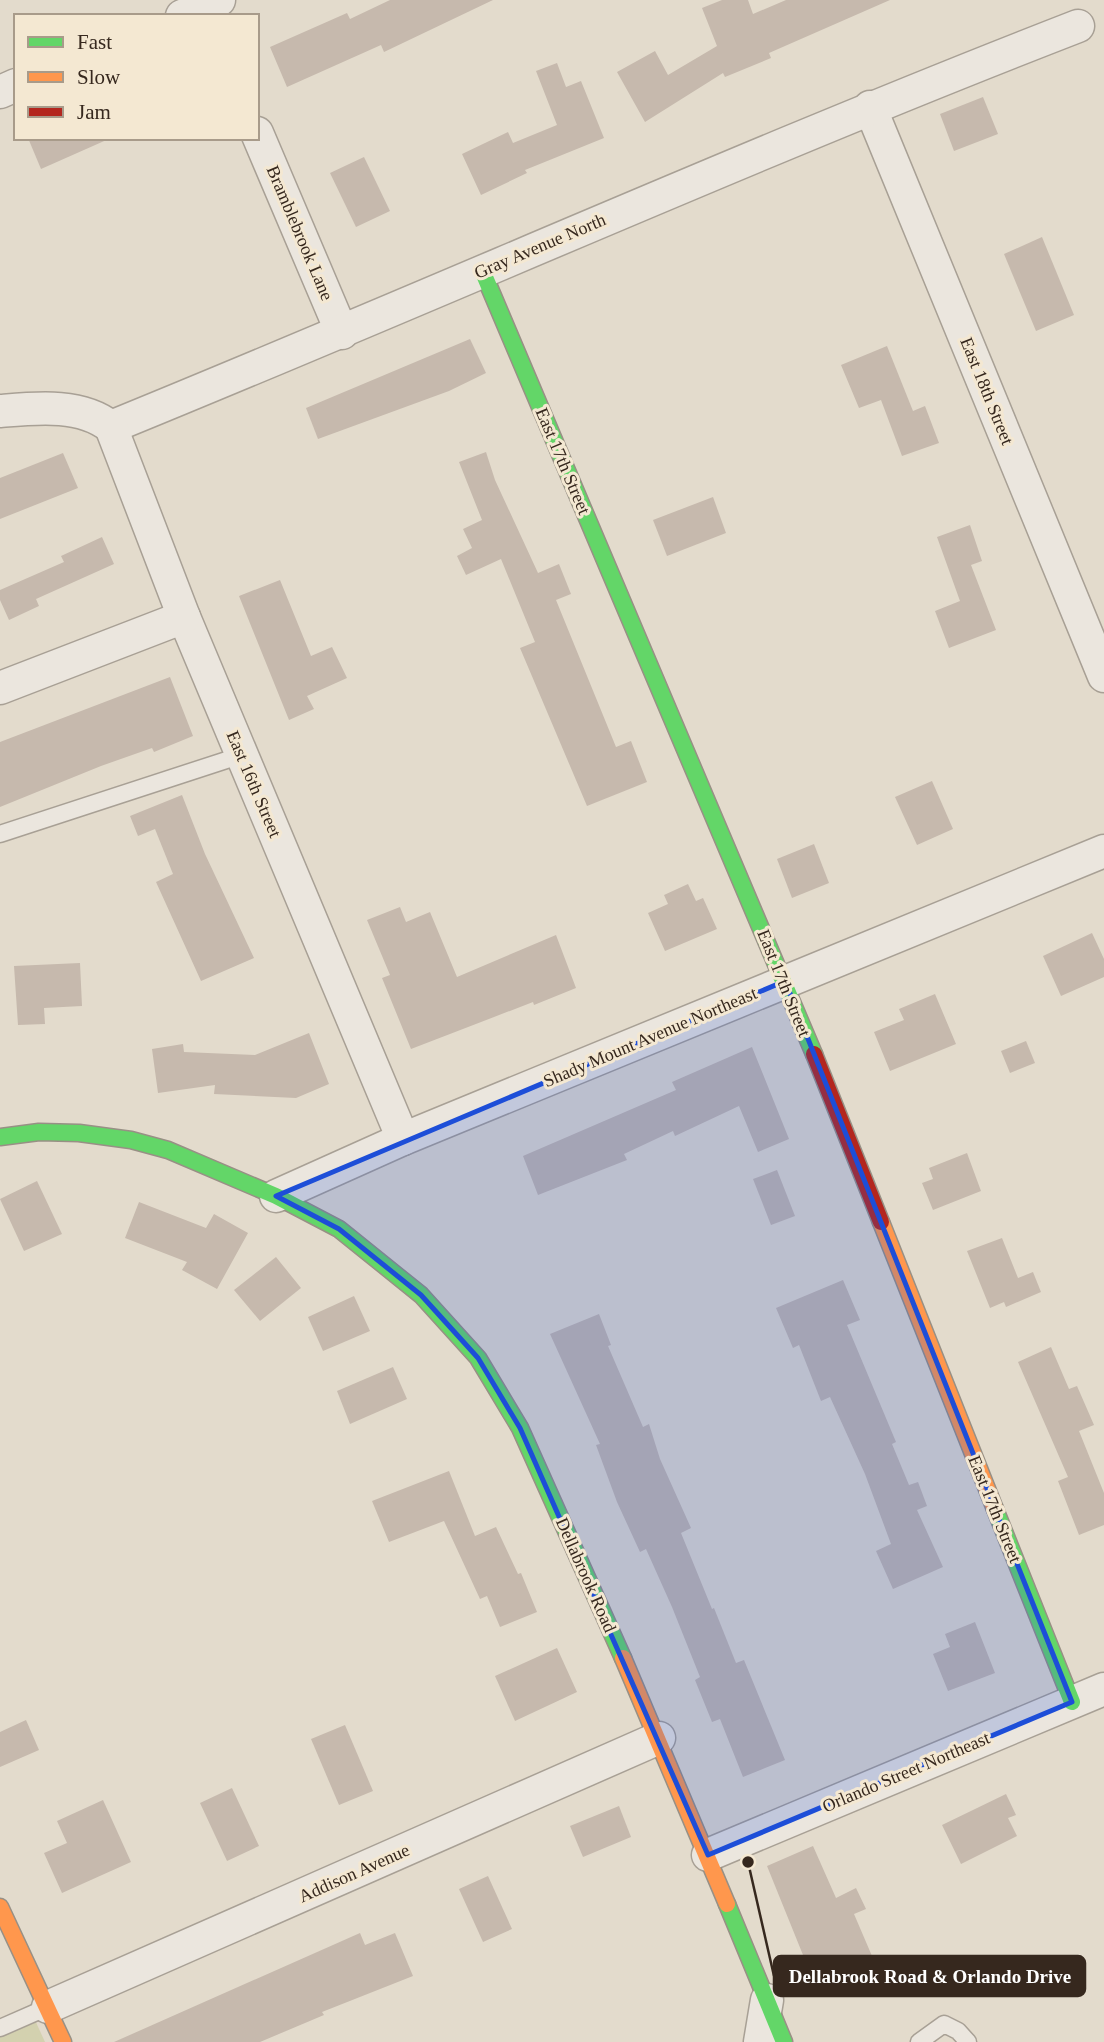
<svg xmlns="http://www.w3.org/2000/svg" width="1104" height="2042" viewBox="0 0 1104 2042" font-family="Georgia,serif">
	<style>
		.green { fill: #d3d1af }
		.building { fill: #c6b9ad }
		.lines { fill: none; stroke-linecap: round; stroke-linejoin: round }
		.lane-casing { stroke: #a8a095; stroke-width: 19 }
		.street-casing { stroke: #a8a095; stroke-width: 35 }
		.fast-casing { stroke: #989085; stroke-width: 19 }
		.slow-casing { stroke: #989085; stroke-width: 19 }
		.jam-casing { stroke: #989085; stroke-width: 19 }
		.lane { stroke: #ebe6de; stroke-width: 16 }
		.street { stroke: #ebe6de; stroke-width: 32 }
		.fast { stroke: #63d668; stroke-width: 16 }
		.slow { stroke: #ff974d; stroke-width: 16 }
		.jam { stroke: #b3261e; stroke-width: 16 }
		.marked { fill: #1d4ed8; fill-opacity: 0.2; stroke: #1d4ed8; stroke-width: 5; stroke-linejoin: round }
		.labels { text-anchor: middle; stroke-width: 6; stroke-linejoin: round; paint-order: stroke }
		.street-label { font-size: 18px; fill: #36281e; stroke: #f4e8d2 }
		.leader { fill: none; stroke: #36281e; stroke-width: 2.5 }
		.callout-dot { fill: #36281e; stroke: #f4e8d2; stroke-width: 2.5 }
		.callout { fill: #36281e; stroke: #36281e; stroke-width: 2.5 }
		.callout-label { font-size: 19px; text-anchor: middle; font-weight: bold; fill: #fff }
	</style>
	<rect width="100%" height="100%" fill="#e3dbcc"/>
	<!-- green -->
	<path class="green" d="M 29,2007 L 45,2042 L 0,2042 L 0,2019 Z"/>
	<!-- building -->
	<g class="building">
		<path d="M 390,0 L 493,0 L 384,52 L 381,45 L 287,87 L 270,47 L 347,13 L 350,19 Z"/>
		<path d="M 722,0 L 748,0 L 753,14 L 786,0 L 890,0 L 769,53 L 771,58 L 725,77 L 723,73 L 645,122 L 617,72 L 655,51 L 668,75 L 717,46 L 702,8 Z"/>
		<path d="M 557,63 L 566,87 L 581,81 L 604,138 L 525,170 L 527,173 L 481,195 L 462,154 L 508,132 L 513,143 L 557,125 L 536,71 Z"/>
		<path d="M 983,97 L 998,134 L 954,151 L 940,114 Z"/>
		<path d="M 28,138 L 111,138 L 41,169 Z"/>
		<path d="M 364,157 L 390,211 L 356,227 L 330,173 Z"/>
		<path d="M 1042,237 L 1074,315 L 1036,331 L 1004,254 Z"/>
		<path d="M 470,339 L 486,373 L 449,391 L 318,439 L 306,408 Z"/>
		<path d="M 887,346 L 913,411 L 925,406 L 939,443 L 902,456 L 881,400 L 859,408 L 841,365 Z"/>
		<path d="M 486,452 L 495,480 L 538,573 L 559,564 L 571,594 L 556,600 L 616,747 L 631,741 L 647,782 L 587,806 L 520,648 L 535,642 L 501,559 L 466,575 L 457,556 L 472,548 L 463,529 L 482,520 L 459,462 Z"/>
		<path d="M 63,453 L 78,488 L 0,519 L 0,478 Z"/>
		<path d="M 713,497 L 726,533 L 667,556 L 653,520 Z"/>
		<path d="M 970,525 L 982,561 L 971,565 L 996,630 L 949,648 L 935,611 L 960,601 L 937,537 Z"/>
		<path d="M 102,537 L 114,564 L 36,599 L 39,606 L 9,620 L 0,600 L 0,590 L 64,562 L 61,556 Z"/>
		<path d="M 280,580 L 311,656 L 332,647 L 347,678 L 307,696 L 314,709 L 289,720 L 239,596 Z"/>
		<path d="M 170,677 L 193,736 L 154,752 L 152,748 L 101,766 L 0,807 L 0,742 Z"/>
		<path d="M 932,781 L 953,829 L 917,845 L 895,797 Z"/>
		<path d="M 182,795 L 205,854 L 254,958 L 201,981 L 156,882 L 173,874 L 155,829 L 138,836 L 130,816 Z"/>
		<path d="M 814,844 L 829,883 L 792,898 L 777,859 Z"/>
		<path d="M 688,884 L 696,901 L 703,898 L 717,929 L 665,951 L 648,913 L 668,904 L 664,895 Z"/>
		<path d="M 400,907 L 406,922 L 430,912 L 457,977 L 556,935 L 576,988 L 534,1005 L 533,1002 L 411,1049 L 382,978 L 390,975 L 367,920 Z"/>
		<path d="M 1092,933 L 1104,959 L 1104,977 L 1061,996 L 1043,956 Z"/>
		<path d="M 80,963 L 82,1006 L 44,1008 L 45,1024 L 18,1025 L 14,966 Z"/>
		<path d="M 935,994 L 956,1044 L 890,1071 L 874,1032 L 904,1020 L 899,1009 Z"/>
		<path d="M 309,1033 L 329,1084 L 296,1098 L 214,1094 L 215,1085 L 158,1093 L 152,1049 L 183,1044 L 184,1052 L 255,1055 Z"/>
		<path d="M 1026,1041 L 1035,1063 L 1010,1073 L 1001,1051 Z"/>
		<path d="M 752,1047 L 789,1139 L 758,1152 L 739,1106 L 675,1136 L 673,1131 L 624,1154 L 627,1160 L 538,1195 L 523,1156 L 676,1090 L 672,1082 Z"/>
		<path d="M 967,1153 L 981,1191 L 933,1210 L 922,1183 L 933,1179 L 929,1168 Z"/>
		<path d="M 777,1170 L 795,1216 L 771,1225 L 753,1179 Z"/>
		<path d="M 37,1181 L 62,1234 L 24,1251 L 0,1199 Z"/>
		<path d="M 139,1202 L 206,1228 L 214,1214 L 248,1233 L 217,1289 L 182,1270 L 187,1262 L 125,1238 Z"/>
		<path d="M 1002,1238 L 1018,1278 L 1033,1272 L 1041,1292 L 1006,1307 L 1004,1302 L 990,1308 L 967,1251 Z"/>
		<path d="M 276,1257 L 301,1288 L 260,1321 L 234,1290 Z"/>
		<path d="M 843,1280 L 860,1320 L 847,1325 L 896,1442 L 892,1444 L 909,1485 L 918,1482 L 927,1506 L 917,1510 L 943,1567 L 893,1589 L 876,1551 L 891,1544 L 865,1474 L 830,1397 L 821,1401 L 799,1345 L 793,1348 L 776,1308 Z"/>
		<path d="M 354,1296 L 370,1331 L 323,1351 L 308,1317 Z"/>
		<path d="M 599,1314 L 611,1345 L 608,1346 L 643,1427 L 649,1424 L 660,1459 L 691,1528 L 681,1533 L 712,1609 L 714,1608 L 736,1663 L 744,1660 L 785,1760 L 743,1777 L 720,1719 L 712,1722 L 695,1680 L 700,1677 L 672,1607 L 646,1549 L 640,1552 L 617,1502 L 596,1445 L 600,1444 L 550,1334 Z"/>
		<path d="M 1051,1347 L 1069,1389 L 1077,1386 L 1094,1425 L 1079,1431 L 1104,1493 L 1104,1525 L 1079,1535 L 1058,1481 L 1068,1477 L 1018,1362 Z"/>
		<path d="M 393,1367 L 407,1399 L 350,1424 L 337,1391 Z"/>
		<path d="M 449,1471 L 475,1536 L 496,1527 L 518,1574 L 521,1573 L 537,1612 L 500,1627 L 487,1596 L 480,1599 L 444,1521 L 389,1542 L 372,1501 Z"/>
		<path d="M 975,1622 L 995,1673 L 948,1691 L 933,1654 L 950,1647 L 945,1634 Z"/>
		<path d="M 557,1648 L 577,1692 L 515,1721 L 495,1676 Z"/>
		<path d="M 26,1720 L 39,1750 L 0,1767 L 0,1732 Z"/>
		<path d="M 345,1725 L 373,1791 L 339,1805 L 311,1739 Z"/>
		<path d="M 232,1788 L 259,1846 L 227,1861 L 200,1803 Z"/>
		<path d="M 1006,1794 L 1016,1815 L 1008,1818 L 1017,1836 L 961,1864 L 942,1825 Z"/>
		<path d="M 103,1800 L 131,1862 L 62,1893 L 44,1853 L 67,1843 L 57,1821 Z"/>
		<path d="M 619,1806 L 631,1837 L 583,1857 L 570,1826 Z"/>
		<path d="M 813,1846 L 836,1898 L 856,1888 L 866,1909 L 854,1914 L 875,1963 L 858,1969 L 862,1980 L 820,1997 L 767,1866 Z"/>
		<path d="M 488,1876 L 512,1929 L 483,1942 L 459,1889 Z"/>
		<path d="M 360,1933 L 365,1945 L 395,1933 L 413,1976 L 322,2012 L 324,2015 L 260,2042 L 114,2042 Z"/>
	</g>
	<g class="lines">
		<defs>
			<g id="lane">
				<path d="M 0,834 L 242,755"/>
				<path d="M 0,2028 L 48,2007"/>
				<path d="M 919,2042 L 944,2024 L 958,2031 L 968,2042"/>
			</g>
			<g id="street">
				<path d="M 182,16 L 219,0"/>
				<path d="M 0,92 L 16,85"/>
				<path d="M 870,107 L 1104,676"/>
				<path d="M 257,133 L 342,333"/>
				<path d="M 0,411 C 36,408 81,403 111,427"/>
				<path d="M 111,427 C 435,295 753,152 1078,26"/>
				<path d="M 111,427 L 184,617 L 403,1139"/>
				<path d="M 0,688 L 184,617"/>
				<path d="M 276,1196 L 403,1139 L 1104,851"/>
				<path d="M 708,1855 L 1104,1689"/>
				<path d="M 48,2007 L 659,1738"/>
				<path d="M 760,2042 L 767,2000"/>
			</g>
			<g id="fast">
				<path d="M 482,270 L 814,1054"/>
				<path d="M 0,1137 L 39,1132 L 79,1133 L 131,1140 L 168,1150 L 276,1196 L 339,1229 L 421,1295 L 478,1358 L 520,1428 L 623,1658"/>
				<path d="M 995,1509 L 1072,1702"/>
				<path d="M 727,1904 L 784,2042"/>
			</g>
			<g id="slow">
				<path d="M 881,1222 L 995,1509"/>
				<path d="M 623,1658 L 727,1904"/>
				<path d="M 0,1907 L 63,2042"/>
			</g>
			<path id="jam" d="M 814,1054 L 881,1222"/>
		</defs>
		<!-- lane casing -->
		<use href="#lane" class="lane-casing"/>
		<!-- street casing -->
		<use href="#street" class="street-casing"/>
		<!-- fast casing -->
		<use href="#fast" class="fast-casing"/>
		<!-- slow casing -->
		<use href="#slow" class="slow-casing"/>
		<!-- jam casing -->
		<use href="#jam" class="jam-casing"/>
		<!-- lane -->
		<use href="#lane" class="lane"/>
		<!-- street -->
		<use href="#street" class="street"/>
		<!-- fast -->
		<use href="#fast" class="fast"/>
		<!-- slow -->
		<use href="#slow" class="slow"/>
		<!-- jam -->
		<use href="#jam" class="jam"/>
	</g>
	<!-- marked area -->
	<path class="marked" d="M 785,981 L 1072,1702 L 708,1855 L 520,1428 L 478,1358 L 421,1295 L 339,1229 L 276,1196 Z"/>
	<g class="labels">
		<!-- street labels -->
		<g class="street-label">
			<text transform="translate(300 233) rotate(67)" y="6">Bramblebrook Lane</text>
			<text transform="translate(540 246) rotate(-23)" y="6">Gray Avenue North</text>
			<text transform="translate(987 391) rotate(68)" y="6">East 18th Street</text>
			<text transform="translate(563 461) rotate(67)" y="6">East 17th Street</text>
			<text transform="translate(254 784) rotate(67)" y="6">East 16th Street</text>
			<text transform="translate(784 983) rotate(68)" y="6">East 17th Street</text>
			<text transform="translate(650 1037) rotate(-23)" y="6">Shady Mount Avenue Northeast</text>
			<text transform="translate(995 1509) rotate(68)" y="6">East 17th Street</text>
			<text transform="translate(586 1575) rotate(66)" y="6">Dellabrook Road</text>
			<text transform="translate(906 1772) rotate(-23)" y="6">Orlando Street Northeast</text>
			<text transform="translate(354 1873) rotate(-24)" y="6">Addison Avenue</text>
		</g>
	</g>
	<!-- callouts -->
	<path class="leader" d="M748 1862L774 1976"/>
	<circle class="callout-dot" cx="748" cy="1862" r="7"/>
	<rect class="callout" x="774" y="1956" width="311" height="40" rx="7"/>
	<g class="callout-label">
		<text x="930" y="1983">Dellabrook Road &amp; Orlando Drive</text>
	</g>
	<!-- legend -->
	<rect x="14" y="14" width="245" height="126" fill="#f4e8d2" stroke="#a89b8a" stroke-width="2"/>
	<rect x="28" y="37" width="35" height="10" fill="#63d668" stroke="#a89b8a" stroke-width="2"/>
	<text x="77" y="49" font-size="21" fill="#36281e">Fast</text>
	<rect x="28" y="72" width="35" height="10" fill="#ff974d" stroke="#a89b8a" stroke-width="2"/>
	<text x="77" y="84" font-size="21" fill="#36281e">Slow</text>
	<rect x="28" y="107" width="35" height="10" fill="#b3261e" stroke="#a89b8a" stroke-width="2"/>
	<text x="77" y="119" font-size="21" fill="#36281e">Jam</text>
</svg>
